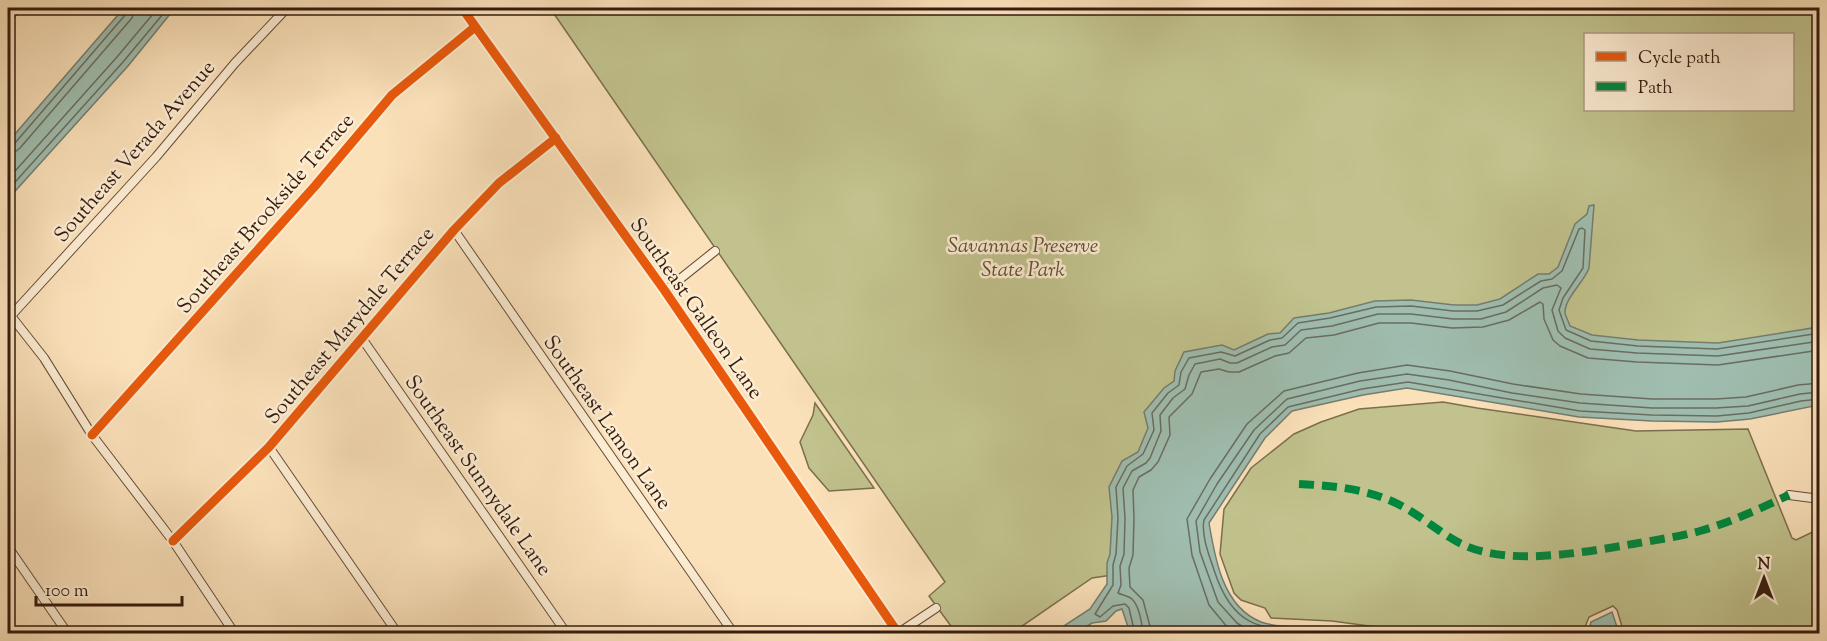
<svg xmlns="http://www.w3.org/2000/svg" width="1827" height="641" viewBox="0 0 1827 641" font-family="'Sorts Mill Goudy',serif">
	<style>
		.green { fill: #c1c28d; stroke: #7b6f4e; stroke-width: 1.5; fill-rule: evenodd }
		.water { fill: #9fbeb0; stroke: #757d70; stroke-width: 1.5 }
		.lines { fill: none; stroke-linecap: round; stroke-linejoin: round }
		.shore { stroke: #6a6d60; stroke-width: 1.5 }
		.minor-casing { stroke: #664d3a; stroke-width: 10 }
		.minor { stroke: #fcecd2; stroke-width: 8 }
		.quiet { stroke: #00873e; stroke-width: 8; stroke-dasharray: 15 8; stroke-linecap: butt }
		.cycleway-casing { stroke: #fcecd2; stroke-width: 13 }
		.cycleway { stroke: #e8590c; stroke-width: 9 }
		.labels { text-anchor: middle; stroke-width: 5; stroke-linejoin: round; paint-order: stroke }
		.street-label { font-size: 21px; fill: #351c10; stroke: #fcecd2 }
		.park-label { font-size: 21px; font-style: italic; fill: #5f4e36; stroke: #fcecd2 }
	</style>
	<rect width="100%" height="100%" fill="#fbe1ba"/>
	<filter id="stains"><feTurbulence type="fractalNoise" baseFrequency=".00333" numOctaves="4"/><feColorMatrix values="0 0 0 0 .2 0 0 0 0 .09 0 0 0 0 .02 0 0 0 .5 -.17"/></filter>
	<radialGradient id="worn" r=".72"><stop offset=".6" stop-color="#630" stop-opacity="0"/><stop offset="1" stop-color="#630" stop-opacity=".3"/></radialGradient>
	<!-- green -->
	<g class="green">
		<path d="M 550,8 L 1819,8 L 1819,352 L 1247,371 L 1140,571 L 1092,578 L 1012,633 L 956,633 L 929,596 L 945,582 ZM 1586,34 L 1792,34 L 1792,110 L 1586,110 Z"/>
		<path d="M 1443,402 L 1477,408 L 1636,431 L 1748,429 L 1792,538 L 1796,540 L 1819,529 L 1819,633 L 1624,633 L 1617,610 L 1613,606 L 1589,617 L 1583,632 L 1496,634 L 1399,630 L 1332,621 L 1271,618 L 1265,608 L 1241,600 L 1234,593 L 1220,554 L 1224,509 L 1251,468 L 1294,434 L 1321,422 L 1359,409 Z"/>
		<path d="M 815,403 L 874,488 L 829,491 L 809,468 L 800,442 L 813,415 Z"/>
	</g>
	<!-- water -->
	<g class="water">
		<path d="M 124,8 L 175,8 L 128,66 L 8,199 L 8,142 Z"/>
		<path d="M 1594,205 L 1589,268 C 1584,282 1565,298 1565,312 C 1565,316 1569,322 1570,326 L 1592,335 L 1638,340 L 1718,343 L 1819,327 L 1819,405 L 1750,419 L 1717,422 L 1652,421 L 1579,417 L 1407,388 L 1363,395 L 1292,411 L 1265,438 L 1209,523 C 1215,559 1223,607 1261,622 C 1280,629 1310,625 1331,627 C 1348,628 1365,631 1382,633 L 1130,633 L 1122,609 L 1116,611 L 1106,621 L 1092,623 L 1076,633 L 1053,633 L 1090,609 L 1107,584 L 1107,563 L 1110,554 L 1112,517 L 1109,487 L 1122,461 L 1138,452 L 1148,428 L 1144,412 L 1164,388 L 1174,381 L 1175,371 L 1184,352 L 1222,345 L 1234,350 L 1268,334 L 1280,333 L 1294,318 L 1329,313 L 1375,301 L 1411,300 L 1454,305 L 1477,305 L 1500,299 L 1538,274 L 1549,274 L 1558,267 L 1575,224 L 1587,214 L 1589,206 Z"/>
		<path d="M 1612,612 L 1619,633 L 1588,633 L 1591,622 Z"/>
	</g>
	<g class="lines">
		<!-- shore -->
		<g class="shore">
			<path d="M 8,145 L 15,143 L 126,14 L 128,8"/>
			<path d="M 8,153 L 15,152 L 20,148 L 132,18 L 135,8"/>
			<path d="M 8,179 L 117,57 L 158,8"/>
			<path d="M 8,190 L 123,62 L 168,8"/>
			<path d="M 1135,634 L 1129,608 L 1125,604 L 1113,606 L 1100,617 L 1095,614 L 1113,585 L 1113,565 L 1116,554 L 1118,518 L 1116,487 L 1127,466 L 1143,454 L 1154,430 L 1152,413 L 1168,393 L 1179,385 L 1181,372 L 1189,358 L 1221,352 L 1235,356 L 1270,340 L 1282,338 L 1298,323 L 1330,318 L 1376,307 L 1411,306 L 1453,311 L 1477,311 L 1503,305 L 1541,281 L 1552,279 L 1562,271 L 1579,229 L 1582,228 L 1585,230 L 1583,268 L 1563,298 L 1559,310 L 1566,330 L 1591,341 L 1638,346 L 1717,349 L 1820,333"/>
			<path d="M 1143,634 C 1142,624 1139,606 1132,599 C 1128,596 1122,595 1118,593 L 1121,585 L 1120,566 L 1124,554 L 1125,518 L 1123,488 L 1132,471 L 1146,463 L 1150,458 L 1161,431 L 1160,415 L 1173,398 L 1185,389 L 1189,375 L 1195,364 L 1220,359 L 1230,363 L 1237,363 L 1272,347 L 1285,345 L 1301,330 L 1332,326 L 1378,314 L 1411,314 L 1453,319 L 1481,319 L 1506,312 L 1543,288 L 1557,285 L 1561,288 L 1552,310 L 1558,331 L 1565,338 L 1590,349 L 1637,353 L 1718,356 L 1820,341"/>
			<path d="M 1152,634 L 1143,600 L 1130,587 L 1129,568 L 1133,555 L 1134,518 L 1133,490 L 1139,477 L 1151,470 L 1158,462 L 1170,435 L 1169,417 L 1192,394 L 1201,372 L 1219,369 L 1229,372 L 1239,372 L 1275,356 L 1289,353 L 1306,338 L 1334,335 L 1379,323 L 1411,323 L 1452,328 L 1483,327 L 1509,320 L 1540,302 L 1543,304 L 1544,319 L 1553,340 L 1560,346 L 1588,358 L 1637,362 L 1718,365 L 1820,350"/>
			<path d="M 1236,634 L 1228,628 L 1209,605 L 1192,555 L 1187,519 L 1210,479 L 1247,424 L 1284,391 L 1358,373 L 1407,365 L 1450,371 L 1513,384 L 1581,394 L 1652,399 L 1716,399 L 1746,397 L 1798,385 L 1820,383"/>
			<path d="M 1254,634 L 1237,623 L 1218,602 L 1200,552 L 1196,521 L 1217,484 L 1254,430 L 1287,399 L 1360,381 L 1407,374 L 1449,380 L 1512,393 L 1580,403 L 1652,408 L 1716,408 L 1748,406 L 1800,394 L 1820,392"/>
			<path d="M 1336,634 C 1274,626 1237,641 1214,570 C 1209,555 1201,535 1204,520 L 1260,434 L 1288,407 L 1362,389 L 1408,382 L 1580,411 L 1652,415 L 1717,416 L 1749,413 L 1801,401 L 1820,399"/>
		</g>
		<defs>
			<g id="minor">
				<path d="M 462,8 L 665,291 L 898,633"/>
				<path d="M 8,18 L 17,8"/>
				<path d="M 454,230 L 734,634"/>
				<path d="M 665,291 L 715,251"/>
				<path d="M 11,316 L 44,358 L 92,435 L 173,541 L 235,634"/>
				<path d="M 8,319 L 156,157 L 235,63 L 287,8"/>
				<path d="M 361,337 L 567,634"/>
				<path d="M 92,435 L 315,186 L 392,95 L 475,27"/>
				<path d="M 269,447 L 398,634"/>
				<path d="M 1789,495 L 1820,499"/>
				<path d="M 173,541 L 269,447 L 454,230 L 499,183 L 556,138"/>
				<path d="M 8,547 L 68,634"/>
				<path d="M 897,634 L 936,608"/>
			</g>
		</defs>
		<!-- minor casing -->
		<use href="#minor" class="minor-casing"/>
		<!-- minor -->
		<use href="#minor" class="minor"/>
		<!-- quiet -->
		<path class="quiet" d="M 1299,484 C 1339,486 1378,490 1412,512 C 1430,523 1447,538 1466,546 C 1512,566 1585,552 1633,544 C 1655,540 1678,537 1700,531 C 1731,522 1759,509 1789,495"/>
		<defs>
			<g id="cycleway">
				<path d="M 462,8 L 665,291 L 898,633"/>
				<path d="M 92,435 L 315,186 L 392,95 L 475,27"/>
				<path d="M 173,541 L 269,447 L 454,230 L 499,183 L 556,138"/>
			</g>
		</defs>
		<!-- cycleway casing -->
		<use href="#cycleway" class="cycleway-casing"/>
		<!-- cycleway -->
		<use href="#cycleway" class="cycleway"/>
	</g>
	<g class="labels">
		<!-- street labels -->
		<g class="street-label">
			<text transform="translate(134 151) rotate(-49)" y="7">Southeast Verada Avenue</text>
			<text transform="translate(265 213) rotate(-49)" y="7">Southeast Brookside Terrace</text>
			<text transform="translate(697 308) rotate(55)" y="7">Southeast Galleon Lane</text>
			<text transform="translate(349 325) rotate(-50)" y="7">Southeast Marydale Terrace</text>
			<text transform="translate(608 422) rotate(55)" y="7">Southeast Lamon Lane</text>
			<text transform="translate(479 475) rotate(55)" y="7">Southeast Sunnydale Lane</text>
		</g>
		<!-- park labels -->
		<g class="park-label">
			<text x="1023" y="252">Savannas Preserve<tspan x="1023" dy="24">State Park</tspan></text>
		</g>
	</g>
	<!-- margin -->
	<rect width="1827" height="641" fill="none" stroke="#fbe1ba" stroke-width="30"/>
	<rect x="9" y="9" width="1809" height="623" fill="none" stroke="#351c10" stroke-width="3"/>
	<rect x="15" y="15" width="1797" height="611" fill="none" stroke="#351c10" stroke-width="1.5"/>
	<!-- legend -->
	<rect x="1584" y="33" width="210" height="78" fill="#fcecd2" stroke="#ac9984" stroke-width="1.5"/>
	<rect x="1596" y="52" width="30" height="9" fill="#e8590c" stroke="#ac9984" stroke-width="1.5"/>
	<text x="1638" y="63" font-size="18" fill="#351c10">Cycle path</text>
	<rect x="1596" y="82" width="30" height="9" fill="#00873e" stroke="#ac9984" stroke-width="1.5"/>
	<text x="1638" y="93" font-size="18" fill="#351c10">Path</text>
	<!-- north arrow -->
	<g transform="translate(1764 578)" stroke="#fcecd2" stroke-width="4.5" paint-order="stroke">
	<path d="M0-4.5L10 22L0 15L-10 22Z" fill="#351c10"/>
	<text y="-9" font-size="16" font-weight="bold" text-anchor="middle" fill="#351c10">N</text>
	</g>
	<!-- scale -->
	<path d="M36 596v9h146v-9" fill="none" stroke="#351c10" stroke-width="3"/>
	<text x="45" y="596" font-size="18" fill="#351c10" stroke="#fcecd2" stroke-width="4.5" paint-order="stroke">100 m</text>
	<rect width="100%" height="100%" filter="url(#stains)"/>
	<rect width="100%" height="100%" fill="url(#worn)"/>
</svg>
